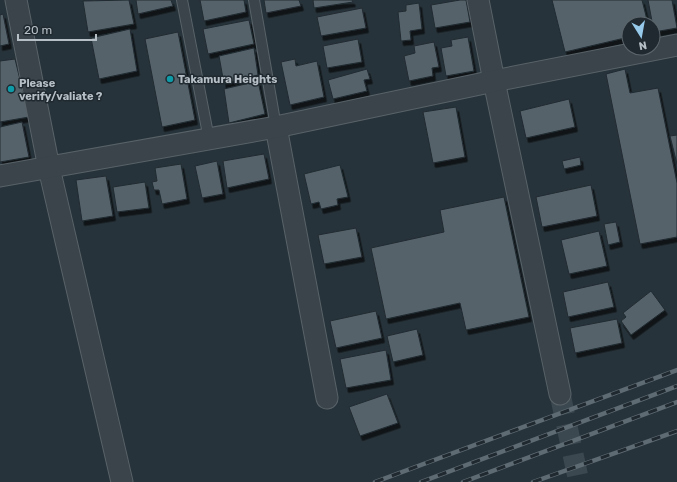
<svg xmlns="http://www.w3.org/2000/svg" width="677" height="482" viewBox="0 0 677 482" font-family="Rubik,sans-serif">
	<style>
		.building { fill: #54626a; stroke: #212b31; filter: url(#shadow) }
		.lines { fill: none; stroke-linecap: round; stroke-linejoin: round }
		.street-tunnel { stroke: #3c484f; stroke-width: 21; stroke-dasharray: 21 10; stroke-linecap: butt }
		.lane-casing { stroke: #586268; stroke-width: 12 }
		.street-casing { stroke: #586268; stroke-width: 23 }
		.lane { stroke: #3a444a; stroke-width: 10 }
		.street { stroke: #3a444a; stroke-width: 21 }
		.rail-casing { stroke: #5f6b73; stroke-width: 4.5 }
		.rail { stroke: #1f292f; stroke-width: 3; stroke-dasharray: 9; stroke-linecap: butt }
		.culture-dot { fill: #0f9aa8; stroke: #1f292f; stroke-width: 1.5 }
		.labels { text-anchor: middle; stroke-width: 3; stroke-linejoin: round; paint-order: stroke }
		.poi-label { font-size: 11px; font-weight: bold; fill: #b6bfc6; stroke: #1f292f; text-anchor: start }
	</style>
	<defs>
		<filter id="shadow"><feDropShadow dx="2.5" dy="4.5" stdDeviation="0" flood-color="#0009"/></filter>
	</defs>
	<rect width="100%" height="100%" fill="#27333a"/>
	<!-- building -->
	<g class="building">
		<path d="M 129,0 L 134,24 L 88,32 L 83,1 Z"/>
		<path d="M 136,0 L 171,0 L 173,6 L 138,14 Z"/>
		<path d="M 200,0 L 244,0 L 246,12 L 204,21 Z"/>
		<path d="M 264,0 L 299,0 L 301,6 L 266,13 Z"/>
		<path d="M 313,0 L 352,0 L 353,2 L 314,8 Z"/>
		<path d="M 460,0 L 466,0 L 470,22 L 435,28 L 431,5 Z"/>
		<path d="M 552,0 L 642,0 L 648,24 L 629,24 L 629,37 L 565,52 Z"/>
		<path d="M 648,0 L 672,0 L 677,28 L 654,32 Z"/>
		<path d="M 419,3 L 422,29 L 410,31 L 411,40 L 401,41 L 398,12 L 406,11 L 406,5 Z"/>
		<path d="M 362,8 L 366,28 L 321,36 L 317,17 Z"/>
		<path d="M 3,14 L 9,44 L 0,46 L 0,15 Z"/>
		<path d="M 249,20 L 254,44 L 208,54 L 203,29 Z"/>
		<path d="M 130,29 L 137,71 L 99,79 L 91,38 Z"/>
		<path d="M 178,32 L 195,120 L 162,127 L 145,39 Z"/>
		<path d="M 468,37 L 474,71 L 446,76 L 441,48 L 452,46 L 451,40 Z"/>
		<path d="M 358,39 L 362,62 L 327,68 L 323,46 Z"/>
		<path d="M 434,42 L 439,67 L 432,68 L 433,76 L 409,81 L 404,56 L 415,53 L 414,46 Z"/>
		<path d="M 254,48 L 258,75 L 224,84 L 219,56 Z"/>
		<path d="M 15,59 L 29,117 L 0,122 L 0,61 Z"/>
		<path d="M 295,59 L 296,66 L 317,61 L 324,97 L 290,105 L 281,62 Z"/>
		<path d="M 367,69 L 370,79 L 364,80 L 367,91 L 333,99 L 328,80 Z"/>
		<path d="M 625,69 L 630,93 L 658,88 L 677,183 L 677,237 L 640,244 L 606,74 Z"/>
		<path d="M 258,81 L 265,114 L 229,123 L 224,89 Z"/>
		<path d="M 569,99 L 575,127 L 526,138 L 520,111 Z"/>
		<path d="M 456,107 L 465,157 L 433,163 L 423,112 Z"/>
		<path d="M 22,122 L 29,157 L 0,162 L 0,127 Z"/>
		<path d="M 677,135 L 677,164 L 670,136 Z"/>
		<path d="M 264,154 L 269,179 L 227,188 L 223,161 Z"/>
		<path d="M 580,157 L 581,165 L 564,169 L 562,161 Z"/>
		<path d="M 217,161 L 223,194 L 202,198 L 195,166 Z"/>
		<path d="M 181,164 L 187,199 L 162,204 L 159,190 L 154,190 L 152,182 L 157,181 L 155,168 Z"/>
		<path d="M 340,165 L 348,197 L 337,199 L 338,205 L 321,209 L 319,202 L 311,204 L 304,174 Z"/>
		<path d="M 106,176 L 113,216 L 82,221 L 76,180 Z"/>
		<path d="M 145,182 L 149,208 L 117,212 L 113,187 Z"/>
		<path d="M 591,185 L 597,216 L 542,227 L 536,197 Z"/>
		<path d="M 504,197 L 529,317 L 466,330 L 460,303 L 386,319 L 371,248 L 444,232 L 440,210 Z"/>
		<path d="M 616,222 L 620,242 L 608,245 L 604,224 Z"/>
		<path d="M 356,228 L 362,257 L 324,264 L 318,235 Z"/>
		<path d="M 599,231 L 607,266 L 569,274 L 561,240 Z"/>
		<path d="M 608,282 L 614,307 L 568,317 L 563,292 Z"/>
		<path d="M 651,291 L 665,310 L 631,335 L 621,321 L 626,317 L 623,313 Z"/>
		<path d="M 376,311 L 382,338 L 336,348 L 330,321 Z"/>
		<path d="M 617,319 L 622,343 L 575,353 L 570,328 Z"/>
		<path d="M 417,329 L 423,355 L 393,362 L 387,336 Z"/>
		<path d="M 386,350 L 391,380 L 346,388 L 340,359 Z"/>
		<path d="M 387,394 L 398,423 L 360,436 L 349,407 Z"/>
	</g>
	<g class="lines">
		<!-- street-tunnel -->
		<path class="street-tunnel" d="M 560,394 L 579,482"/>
		<defs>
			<g id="lane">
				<path d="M 182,0 L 209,139"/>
				<path d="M 254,0 L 276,127"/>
			</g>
			<g id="street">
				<path d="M 16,0 L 49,168 L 122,482"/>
				<path d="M 478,0 L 494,81 L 560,394"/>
				<path d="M 276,127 L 327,398"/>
				<path d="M 0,176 L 276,127 L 494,81 L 677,45"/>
			</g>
		</defs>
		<!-- lane casing -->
		<use href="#lane" class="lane-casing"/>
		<!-- street casing -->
		<use href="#street" class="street-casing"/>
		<!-- lane -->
		<use href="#lane" class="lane"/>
		<!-- street -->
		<use href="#street" class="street"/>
		<defs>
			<g id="rail">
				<path d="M 375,482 L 677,370"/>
				<path d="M 421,482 L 677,386"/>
				<path d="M 463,482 L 677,402"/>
				<path d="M 533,482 L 677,431"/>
			</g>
		</defs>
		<!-- rail casing -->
		<use href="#rail" class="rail-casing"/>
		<!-- rail -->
		<use href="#rail" class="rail"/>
	</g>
	<!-- markers -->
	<g class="culture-dot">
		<circle cx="170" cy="79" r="4"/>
		<circle cx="11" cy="89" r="4"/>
	</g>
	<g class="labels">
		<!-- poi labels -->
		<g class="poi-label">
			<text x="178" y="83">Takamura Heights</text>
			<text x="19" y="87">Please<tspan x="19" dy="13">verify/valiate ?</tspan></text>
		</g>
	</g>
	<!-- north arrow -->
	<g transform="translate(641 36) rotate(169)"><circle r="19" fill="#1f292f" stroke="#5b656b"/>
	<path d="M0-3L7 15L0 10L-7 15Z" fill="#96c9ea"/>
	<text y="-6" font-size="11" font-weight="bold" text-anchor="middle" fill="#b6bfc6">N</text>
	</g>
	<!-- scale -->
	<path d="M18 34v6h78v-6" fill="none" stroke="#b6bfc6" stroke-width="2"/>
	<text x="24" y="34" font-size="12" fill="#b6bfc6" stroke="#1f292f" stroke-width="3" paint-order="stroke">20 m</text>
</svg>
